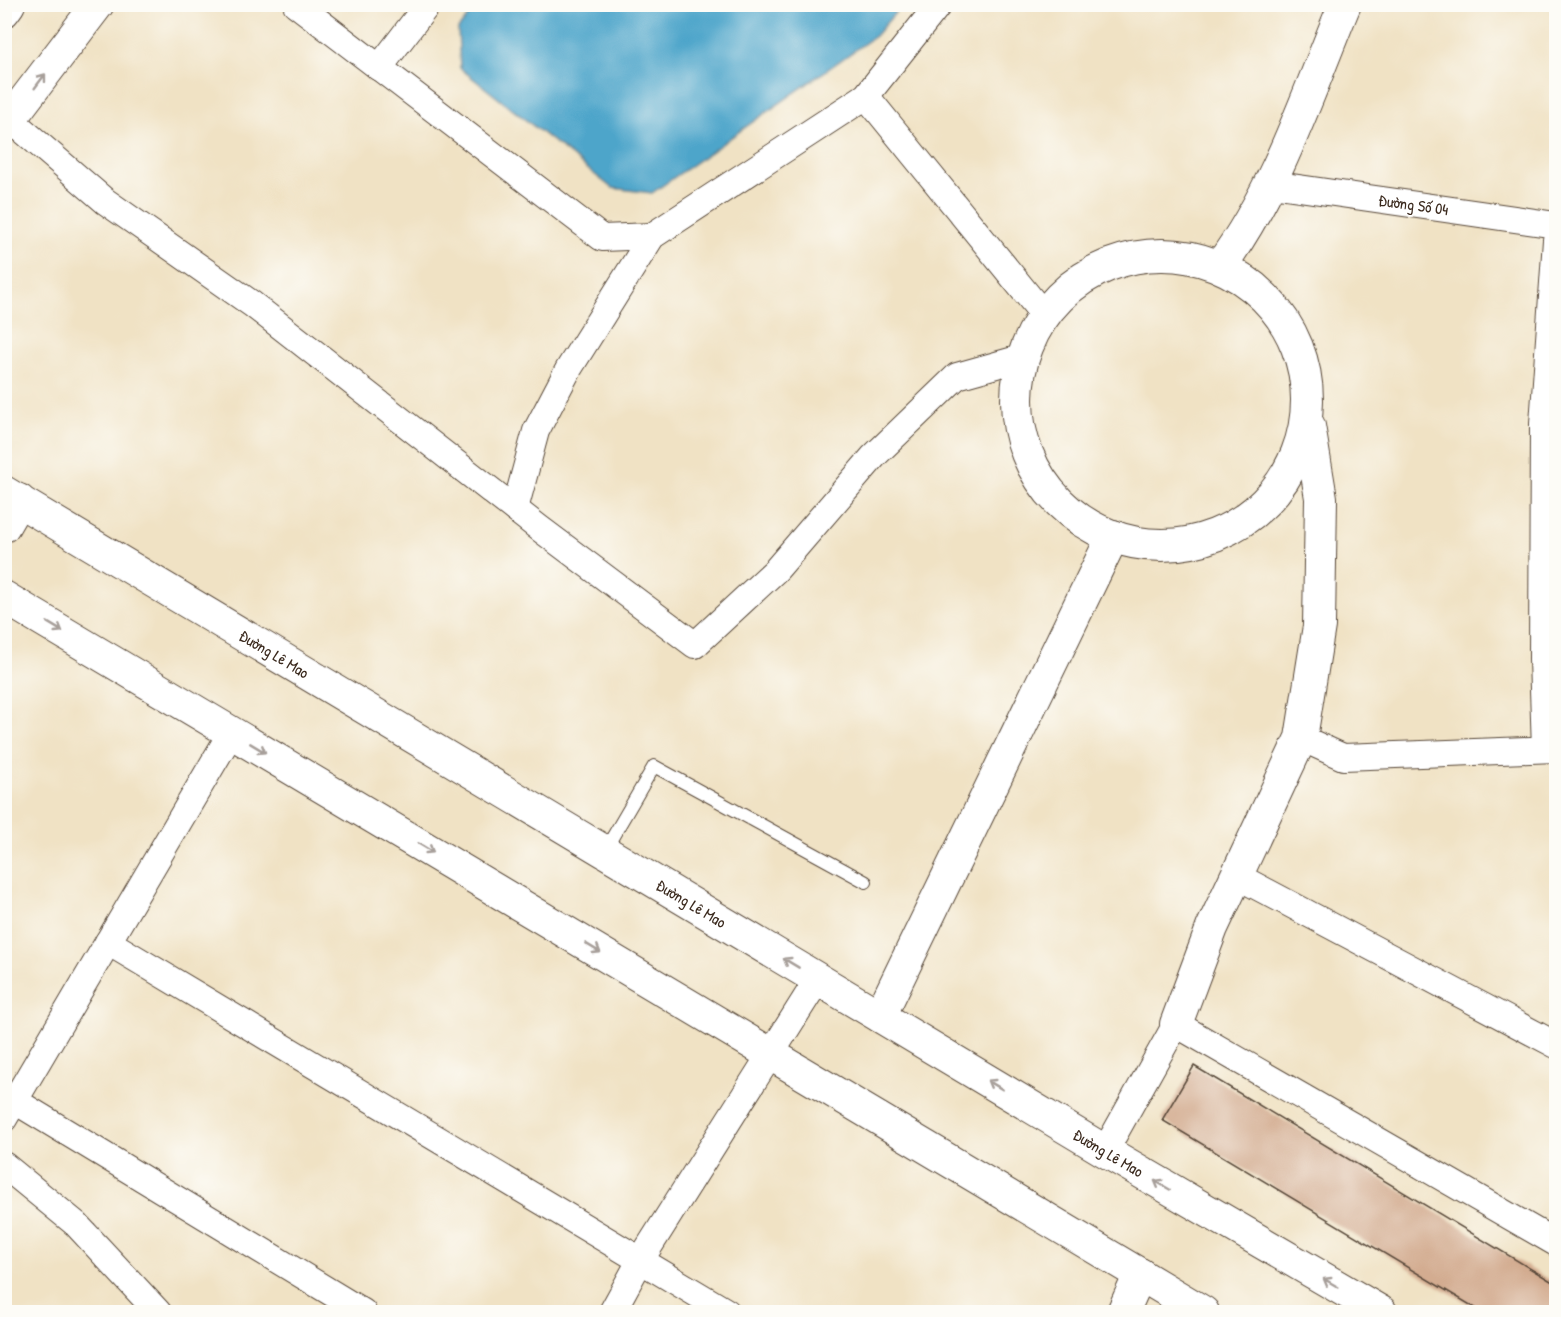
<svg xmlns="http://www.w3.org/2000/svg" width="1561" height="1317" viewBox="0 0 1561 1317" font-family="'Patrick Hand',sans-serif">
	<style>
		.water { fill: #4da5ca; stroke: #446874; stroke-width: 1.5 }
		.building { fill: #d3ac90 }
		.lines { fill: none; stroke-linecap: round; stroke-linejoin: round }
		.service-casing { stroke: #564637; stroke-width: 14 }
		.minor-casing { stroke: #564637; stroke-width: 28 }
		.tertiary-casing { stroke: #564637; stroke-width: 34 }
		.service { stroke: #fff; stroke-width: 12 }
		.minor { stroke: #fff; stroke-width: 26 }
		.tertiary { stroke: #fff; stroke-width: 32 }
		.oneway { stroke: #a79f9a }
		.labels { text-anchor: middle; stroke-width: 4.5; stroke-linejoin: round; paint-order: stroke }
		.street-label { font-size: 16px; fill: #3b2a1e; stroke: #fdfcf7 }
	</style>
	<rect width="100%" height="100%" fill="#fdfcf7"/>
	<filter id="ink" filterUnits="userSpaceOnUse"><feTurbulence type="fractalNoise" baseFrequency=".0167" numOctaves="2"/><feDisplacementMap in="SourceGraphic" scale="12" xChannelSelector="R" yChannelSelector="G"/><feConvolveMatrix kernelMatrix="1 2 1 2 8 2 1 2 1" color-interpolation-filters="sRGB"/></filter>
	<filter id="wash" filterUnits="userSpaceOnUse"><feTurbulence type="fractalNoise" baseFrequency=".008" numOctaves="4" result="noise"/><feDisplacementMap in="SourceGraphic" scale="24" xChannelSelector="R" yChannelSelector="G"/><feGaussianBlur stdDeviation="1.35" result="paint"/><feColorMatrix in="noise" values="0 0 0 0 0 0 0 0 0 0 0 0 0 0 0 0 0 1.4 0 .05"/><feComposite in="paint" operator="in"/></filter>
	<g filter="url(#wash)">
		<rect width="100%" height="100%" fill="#f0e2c4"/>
		<!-- water -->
		<path class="water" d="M 478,4 L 902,4 L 902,5 L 875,36 L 652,193 L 612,188 L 460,68 L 458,29 Z"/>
		<g id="blocks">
			<!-- building -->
			<path class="building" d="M 1194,1066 L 1556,1284 L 1556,1312 L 1482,1312 L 1162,1120 Z"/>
		</g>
	</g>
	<g filter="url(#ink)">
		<use href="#blocks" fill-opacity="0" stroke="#564637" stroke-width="1.5"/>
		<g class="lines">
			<defs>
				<path id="service" d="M 605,850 L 654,766 L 866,882"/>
				<g id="minor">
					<path d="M 296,4 L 602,238 L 652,236"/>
					<path d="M 379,68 L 428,4"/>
					<path d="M 866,96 L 1043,314"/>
					<path d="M 4,114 L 105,201 L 252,304 L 539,528 L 695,645 L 776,570 L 874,456 L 957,376 L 1021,358"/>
					<path id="s1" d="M 1271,184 L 1556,225"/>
					<path d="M 515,509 L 536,431 L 568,370 L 652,236 L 866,96 L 939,4"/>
					<path d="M 1301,738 L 1343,757 L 1556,749"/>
					<path d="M 1545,749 L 1542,659 L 1543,424 L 1556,240"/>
					<path d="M 1237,876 L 1556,1045"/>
					<path d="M 108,942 L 727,1312"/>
					<path d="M 15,1101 L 363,1312"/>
					<path d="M 4,1119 L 231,733"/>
					<path d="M 1105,1151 L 1176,1024 L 1556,1243"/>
					<path d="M 4,1165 L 76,1224 L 158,1312"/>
					<path d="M 612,1312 L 640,1261 L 818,979"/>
				</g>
				<g id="tertiary">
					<path d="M 4,11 L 9,4"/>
					<path d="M 4,127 L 98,4"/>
					<circle cx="1162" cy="400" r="145"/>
					<path d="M 1221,265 C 1278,187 1308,93 1345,4"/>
					<path id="s2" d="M 4,492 L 1105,1151 L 1381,1312"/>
					<path d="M 4,526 L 19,500"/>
					<path d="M 4,597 L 1203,1312"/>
					<path d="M 880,1016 L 1113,536"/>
					<path d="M 1176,1024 L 1212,928 L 1301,738 L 1319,626 L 1321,498 L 1309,426"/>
					<path d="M 1123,1312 L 1140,1274"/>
				</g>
			</defs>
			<!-- service casing -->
			<use href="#service" class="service-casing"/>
			<!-- minor casing -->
			<use href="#minor" class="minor-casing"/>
			<!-- tertiary casing -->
			<use href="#tertiary" class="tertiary-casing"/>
			<!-- service -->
			<use href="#service" class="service"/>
			<!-- minor -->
			<use href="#minor" class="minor"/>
			<!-- tertiary -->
			<use href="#tertiary" class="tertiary"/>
		</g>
		<!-- one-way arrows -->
		<defs><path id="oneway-shaft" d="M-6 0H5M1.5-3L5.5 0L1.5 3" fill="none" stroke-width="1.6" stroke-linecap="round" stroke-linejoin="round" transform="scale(1.5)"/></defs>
		<g class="oneway">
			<use href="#oneway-shaft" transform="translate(40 81) rotate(-53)"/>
			<use href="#oneway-shaft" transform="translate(55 627) rotate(31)"/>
			<use href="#oneway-shaft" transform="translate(258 748) rotate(31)"/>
			<use href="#oneway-shaft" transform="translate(426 848) rotate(31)"/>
			<use href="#oneway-shaft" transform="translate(593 948) rotate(31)"/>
			<use href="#oneway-shaft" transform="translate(791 963) rotate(-149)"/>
			<use href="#oneway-shaft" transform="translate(995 1085) rotate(-149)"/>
			<use href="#oneway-shaft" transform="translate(1162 1185) rotate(-150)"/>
			<use href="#oneway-shaft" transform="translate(1331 1283) rotate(-150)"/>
		</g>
	</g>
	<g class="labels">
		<!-- street labels -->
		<g class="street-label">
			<text dy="6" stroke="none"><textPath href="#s1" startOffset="144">Đường Số 04</textPath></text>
			<text dy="6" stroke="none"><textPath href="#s2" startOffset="315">Đường Lê Mao</textPath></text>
			<text dy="6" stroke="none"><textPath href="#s2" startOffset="801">Đường Lê Mao</textPath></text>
			<text dy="6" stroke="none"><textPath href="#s2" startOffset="1287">Đường Lê Mao</textPath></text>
		</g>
	</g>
	<!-- margin -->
	<rect width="1561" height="1317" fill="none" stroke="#fdfcf7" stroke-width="24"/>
</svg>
